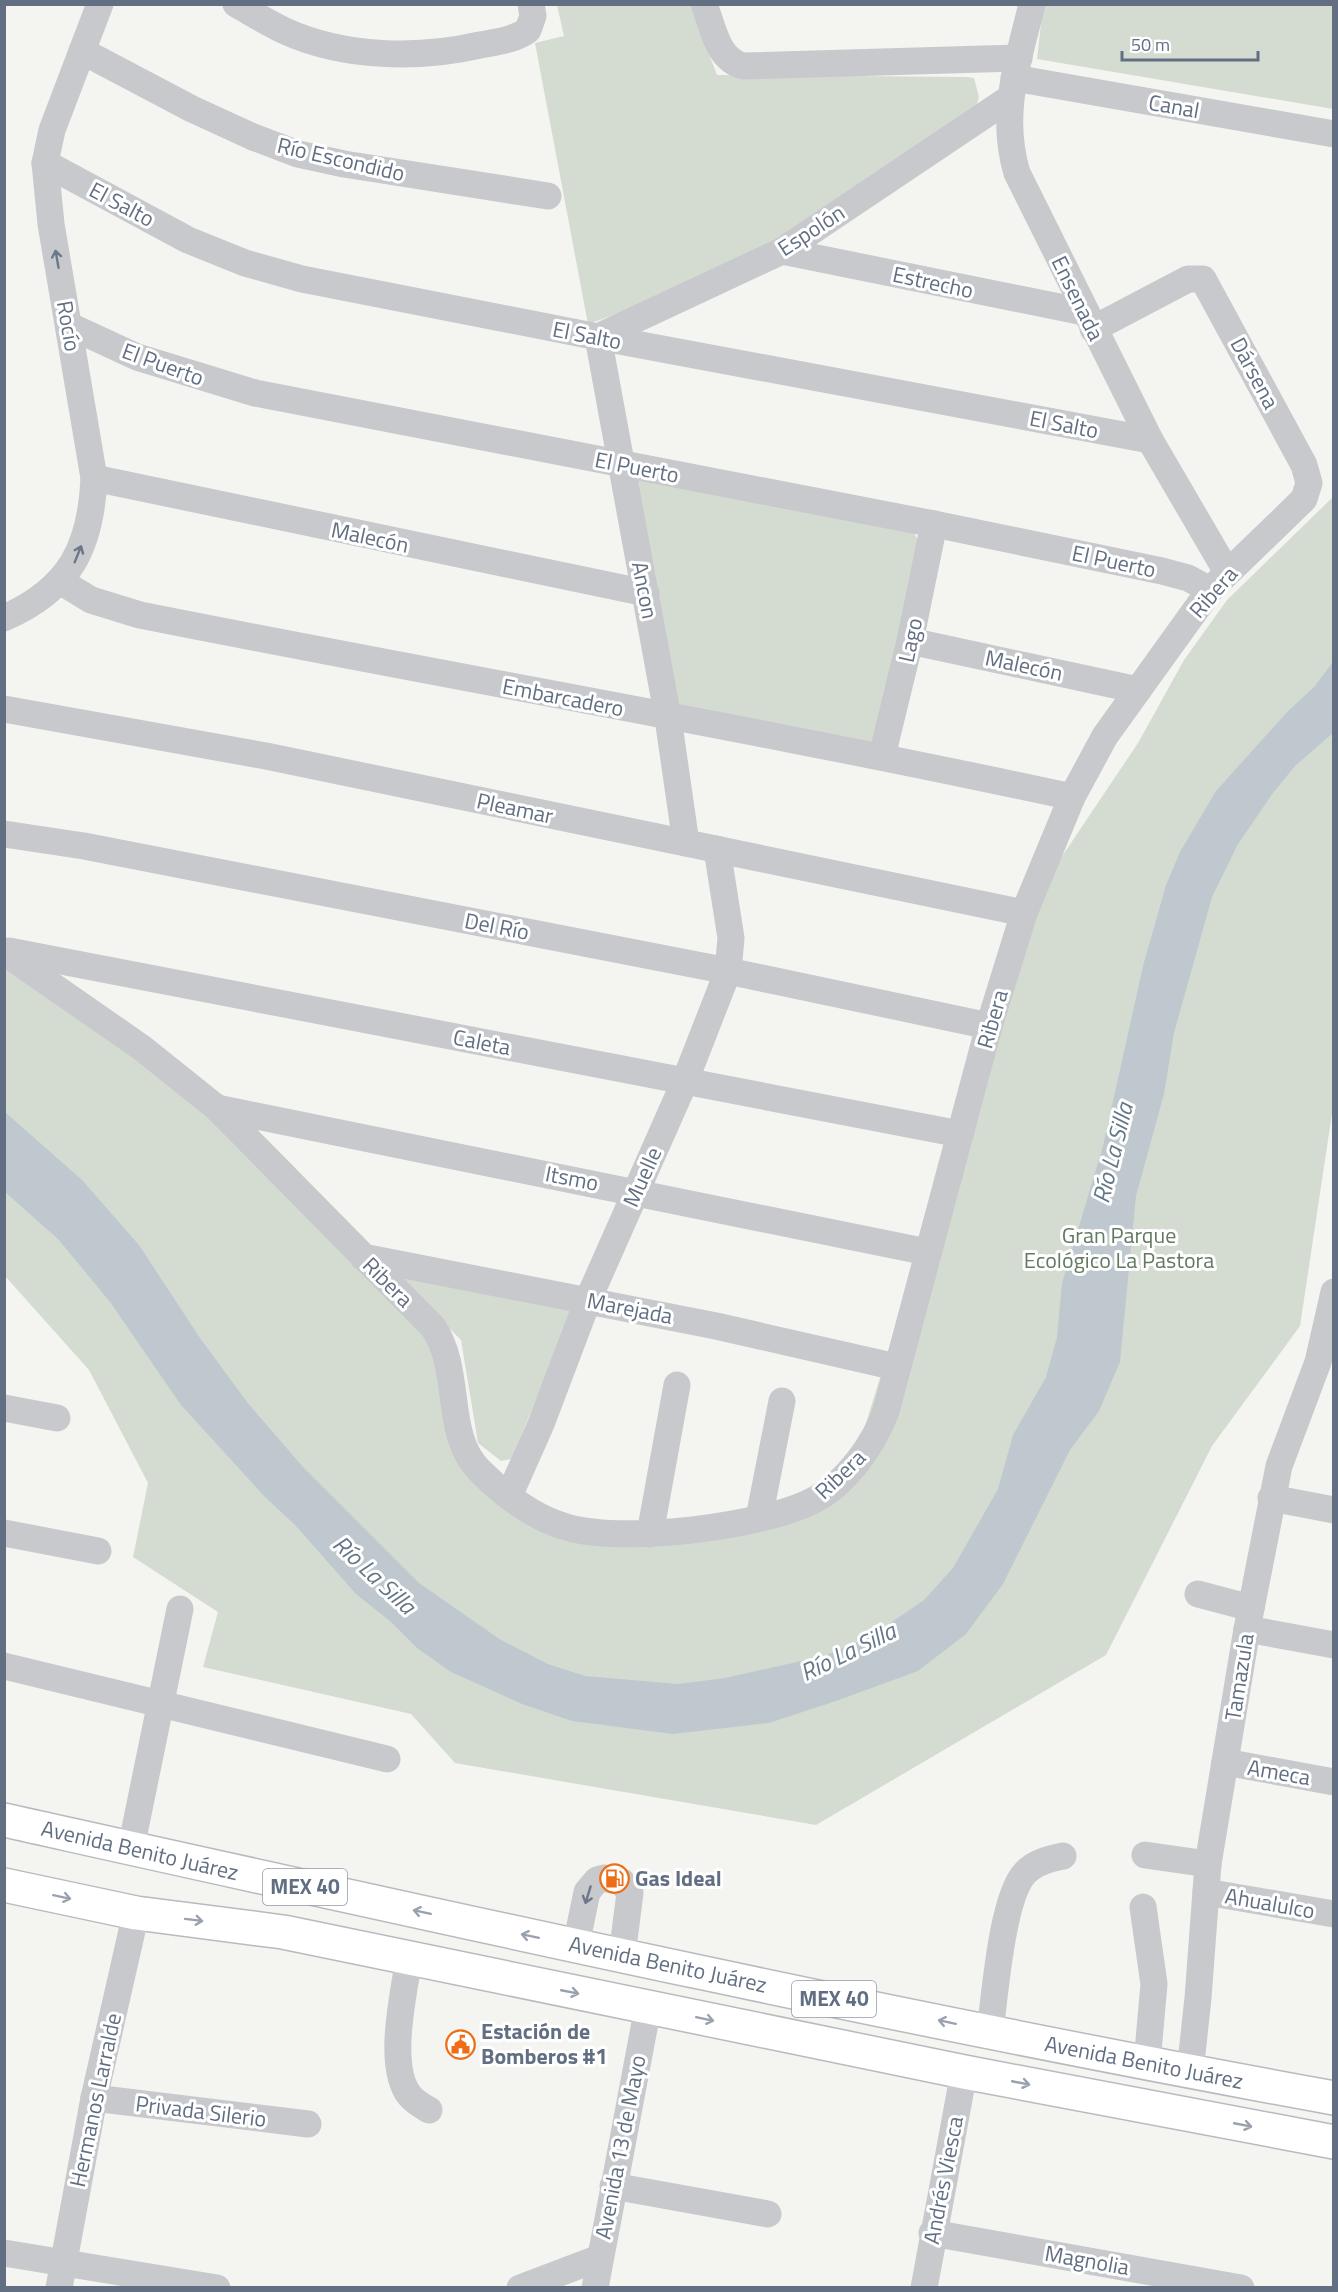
<svg xmlns="http://www.w3.org/2000/svg" width="1338" height="2292" viewBox="0 0 1338 2292" font-family="'Titillium Web',sans-serif">
	<style>
		.green { fill: #d4dcd1 }
		.water { fill: #bfc8cf }
		.lines { fill: none; stroke-linecap: round; stroke-linejoin: round }
		.major-casing { stroke: #b7babe; stroke-width: 36 }
		.minor { stroke: #c7c9cd; stroke-width: 27 }
		.major { stroke: #fff; stroke-width: 33 }
		.oneway { stroke: #6c788a }
		.oneway2 { stroke: #99a1ae }
		.labels { text-anchor: middle; stroke-width: 6; stroke-linejoin: round; paint-order: stroke }
		.shield { fill: #fff; stroke: #919aa8; stroke-width: 1.5 }
		.shield-label { font-size: 21px; font-weight: bold; fill: #626f83 }
		.street-label { font-size: 22px; fill: #626f83; stroke: #fff }
		.park-label { font-size: 22px; fill: #627a61; stroke: #fff }
		.poi-label { font-size: 22px; font-weight: bold; fill: #626f83; stroke: #fff; text-anchor: start }
		.water-label { font-size: 24px; font-style: italic; fill: #627788; stroke: #fff }
	</style>
	<rect width="100%" height="100%" fill="#f4f5f0"/>
	<!-- green -->
	<g class="green">
		<path d="M 557,5 L 690,5 L 717,75 L 967,77 L 974,78 L 979,97 L 977,104 L 727,275 L 588,324 L 535,43 L 564,36 Z"/>
		<path d="M 1043,5 L 1333,5 L 1333,109 L 1037,59 Z"/>
		<path d="M 635,476 L 913,531 L 918,540 L 878,739 L 868,746 L 675,704 Z"/>
		<path d="M 1333,497 L 1333,1107 L 1300,1326 L 1212,1446 L 1106,1655 L 816,1825 L 455,1763 L 411,1714 L 203,1667 L 218,1612 L 133,1557 L 148,1483 L 89,1370 L 5,1276 L 4,952 L 142,1048 L 433,1327 L 458,1422 L 542,1532 L 759,1518 L 853,1465 L 1024,913 L 1138,743 L 1184,660 L 1227,600 Z"/>
		<path d="M 409,1276 L 568,1302 L 573,1312 L 511,1459 L 501,1461 L 478,1443 L 461,1340 L 407,1286 L 405,1280 Z"/>
	</g>
	<!-- water -->
	<path class="water" d="M 1333,662 L 1333,733 L 1295,766 L 1273,793 L 1238,844 L 1212,897 L 1174,1033 L 1164,1094 L 1136,1196 L 1120,1362 L 1099,1411 L 1070,1450 L 1003,1584 L 966,1634 L 918,1671 L 836,1701 L 769,1723 L 673,1734 L 572,1721 L 522,1704 L 451,1672 L 417,1648 L 390,1621 L 356,1594 L 296,1526 L 265,1497 L 181,1405 L 110,1302 L 58,1239 L 5,1192 L 5,1112 L 82,1180 L 139,1245 L 200,1338 L 247,1402 L 303,1467 L 419,1583 L 501,1640 L 548,1664 L 585,1676 L 678,1684 L 725,1678 L 824,1656 L 855,1643 L 889,1624 L 924,1600 L 953,1568 L 998,1489 L 1013,1435 L 1046,1377 L 1057,1337 L 1062,1283 L 1103,1146 L 1143,966 L 1166,885 L 1180,852 L 1216,791 L 1288,711 L 1314,687 Z"/>
	<g class="lines">
		<defs>
			<g id="major">
				<path d="M 4,1820 C 446,1918 888,2017 1334,2098"/>
				<path d="M 4,1885 L 136,1913 L 283,1932 L 964,2072 L 1334,2142"/>
			</g>
		</defs>
		<!-- major casing -->
		<use href="#major" class="major-casing"/>
		<!-- minor -->
		<g class="minor">
			<path d="M 236,4 C 252,13 268,23 285,31 C 344,58 419,59 480,45 C 496,42 515,40 528,30 L 533,16 L 531,4"/>
			<path d="M 704,4 C 713,27 717,60 744,66 L 1019,58"/>
			<path d="M 1032,4 C 1018,63 999,113 1017,173 L 1150,440 L 1227,572"/>
			<path d="M 82,51 L 192,109 L 253,137 L 298,154 L 344,164 L 548,196"/>
			<path d="M 1014,78 L 1334,134"/>
			<path d="M 45,163 L 188,240 L 245,263 L 302,279 L 598,337 L 1150,440"/>
			<path d="M 782,251 L 1084,312"/>
			<path d="M 70,326 L 137,357 L 255,393 L 934,524 L 1162,571 L 1188,578 L 1210,590"/>
			<path d="M 94,478 L 646,593"/>
			<path d="M 60,581 L 91,600 L 140,615 C 451,677 763,730 1072,797"/>
			<path d="M 4,618 C 70,589 91,547 94,478 L 51,224 L 45,163 L 52,130 L 100,4"/>
			<path d="M 910,641 L 1138,690"/>
			<path d="M 4,709 L 266,756 L 1024,913"/>
			<path d="M 882,756 L 910,641 L 934,524"/>
			<path d="M 4,834 L 84,846 L 728,971 L 989,1026"/>
			<path d="M 686,843 L 668,718 L 598,337 L 782,251 L 1010,98"/>
			<path d="M 9,951 L 960,1134"/>
			<path d="M 4,952 L 142,1048 L 217,1108 L 433,1327 C 463,1371 443,1435 480,1471 C 503,1494 531,1516 563,1526 C 617,1545 766,1527 816,1499 C 847,1482 874,1444 886,1411 L 989,1026 L 1024,913 L 1072,797 L 1105,736 L 1210,590 L 1304,499 L 1309,483 L 1304,465 L 1203,279 L 1188,279 L 1093,329"/>
			<path d="M 217,1108 L 927,1252"/>
			<path d="M 363,1257 L 716,1326 L 896,1367"/>
			<path d="M 4,1408 L 57,1418"/>
			<path d="M 509,1496 L 541,1424 L 588,1300 L 685,1081 L 728,971 L 731,938 L 717,849"/>
			<path d="M 1271,1498 L 1334,1510"/>
			<path d="M 759,1518 L 782,1401"/>
			<path d="M 4,1533 L 98,1551"/>
			<path d="M 650,1534 L 677,1385"/>
			<path d="M 1198,1594 L 1251,1608"/>
			<path d="M 1247,1629 L 1334,1645"/>
			<path d="M 4,1666 L 387,1759"/>
			<path d="M 1225,1762 L 1334,1782"/>
			<path d="M 131,1848 L 180,1609"/>
			<path d="M 1145,1855 L 1208,1864"/>
			<path d="M 1206,1892 L 1334,1914"/>
			<path d="M 1143,1907 L 1154,1984 L 1147,2063"/>
			<path d="M 576,1945 L 587,1892 L 597,1880 L 604,1878 L 622,1882 L 630,1893 L 622,1955"/>
			<path d="M 409,1958 C 404,1993 386,2067 410,2096 C 415,2102 422,2106 429,2110"/>
			<path d="M 990,2031 C 995,1995 1002,1897 1025,1873 C 1035,1862 1050,1859 1063,1856"/>
			<path d="M 1190,2072 L 1198,1998 L 1208,1864 L 1247,1629 L 1279,1466 L 1318,1362 L 1334,1292"/>
			<path d="M 94,2098 L 308,2124"/>
			<path d="M 613,2186 L 768,2214"/>
			<path d="M 932,2233 L 1241,2288"/>
			<path d="M 4,2253 L 217,2288"/>
			<path d="M 59,2288 L 94,2098 L 136,1913"/>
			<path d="M 520,2288 L 599,2258"/>
			<path d="M 595,2288 L 648,2007"/>
			<path d="M 924,2288 L 964,2072"/>
		</g>
		<!-- major -->
		<use href="#major" class="major"/>
	</g>
	<!-- one-way arrows -->
	<defs><path id="oneway-shaft" d="M-6 0H5M1.5-3L5.5 0L1.5 3" fill="none" stroke-width="1.6" stroke-linecap="round" stroke-linejoin="round" transform="scale(1.5)"/></defs>
	<g class="oneway">
		<use href="#oneway-shaft" transform="translate(57 259) rotate(-100)"/>
		<use href="#oneway-shaft" transform="translate(78 554) rotate(-68)"/>
		<use href="#oneway-shaft" transform="translate(588 1895) rotate(107)"/>
	</g>
	<g class="oneway2">
		<use href="#oneway-shaft" transform="translate(62 1897) rotate(12)"/>
		<use href="#oneway-shaft" transform="translate(422 1912) rotate(-168)"/>
		<use href="#oneway-shaft" transform="translate(194 1920) rotate(7)"/>
		<use href="#oneway-shaft" transform="translate(530 1936) rotate(-168)"/>
		<use href="#oneway-shaft" transform="translate(570 1992) rotate(11)"/>
		<use href="#oneway-shaft" transform="translate(705 2019) rotate(12)"/>
		<use href="#oneway-shaft" transform="translate(947 2022) rotate(-168)"/>
		<use href="#oneway-shaft" transform="translate(1021 2083) rotate(11)"/>
		<use href="#oneway-shaft" transform="translate(1243 2125) rotate(11)"/>
	</g>
	<!-- icons -->
	<defs>
		<symbol id="fuel-ring" viewBox="-11 -11 22 22"><circle r="9.5" fill="#fff" stroke="#ee6e17" stroke-width="1.5"/><path d="M-5.5-6h7V0h2V4h1.3V-2.5L3-4.5l.8-.8L6-3V5H2.5V1h-1V6h-7ZM-4.2-4.7v3.2H.2V-4.7Z" fill="#ee6e17"/></symbol>
		<symbol id="civic-ring" viewBox="-11 -11 22 22"><circle r="9.5" fill="#fff" stroke="#ee6e17" stroke-width="1.5"/><path d="M-.6-6.5H3V-4.5H.6V-3L4-1V1h2V6H-6V1h2V-1L-.6-3ZM-1.2 2.5V6h2.4V2.5Z" fill="#ee6e17"/></symbol>
	</defs>
	<g fill-rule="evenodd">
		<use href="#fuel-ring" x="598" y="1862" width="33" height="33"/>
		<use href="#civic-ring" x="444" y="2028" width="33" height="33"/>
	</g>
	<g class="labels">
		<!-- shield labels -->
		<g class="shield">
			<rect x="263" y="1869" width="84" height="36" rx="4.5"/>
			<rect x="792" y="1981" width="84" height="36" rx="4.5"/>
		</g>
		<g class="shield-label">
			<text x="305" y="1894">MEX 40</text>
			<text x="834" y="2006">MEX 40</text>
		</g>
		<!-- street labels -->
		<g class="street-label">
			<text transform="translate(1174 106) rotate(10)" y="8">Canal</text>
			<text transform="translate(341 159) rotate(13)" y="8">Río Escondido</text>
			<text transform="translate(122 204) rotate(28)" y="8">El Salto</text>
			<text transform="translate(811 230) rotate(-33)" y="8">Espolón</text>
			<text transform="translate(933 282) rotate(12)" y="8">Estrecho</text>
			<text transform="translate(1078 298) rotate(64)" y="8">Ensenada</text>
			<text transform="translate(69 326) rotate(80)" y="8">Rocío</text>
			<text transform="translate(587 335) rotate(11)" y="8">El Salto</text>
			<text transform="translate(163 364) rotate(20)" y="8">El Puerto</text>
			<text transform="translate(1255 373) rotate(62)" y="8">Dársena</text>
			<text transform="translate(1064 424) rotate(11)" y="8">El Salto</text>
			<text transform="translate(637 467) rotate(11)" y="8">El Puerto</text>
			<text transform="translate(370 537) rotate(12)" y="8">Malecón</text>
			<text transform="translate(1114 561) rotate(12)" y="8">El Puerto</text>
			<text transform="translate(645 590) rotate(79)" y="8">Ancon</text>
			<text transform="translate(1213 592) rotate(-49)" y="8">Ribera</text>
			<text transform="translate(910 640) rotate(-78)" y="8">Lago</text>
			<text transform="translate(1024 665) rotate(12)" y="8">Malecón</text>
			<text transform="translate(563 697) rotate(11)" y="8">Embarcadero</text>
			<text transform="translate(515 808) rotate(12)" y="8">Pleamar</text>
			<text transform="translate(497 926) rotate(11)" y="8">Del Río</text>
			<text transform="translate(992 1019) rotate(-74)" y="8">Ribera</text>
			<text transform="translate(482 1042) rotate(11)" y="8">Caleta</text>
			<text transform="translate(642 1177) rotate(-66)" y="8">Muelle</text>
			<text transform="translate(572 1178) rotate(11)" y="8">Itsmo</text>
			<text transform="translate(388 1282) rotate(45)" y="8">Ribera</text>
			<text transform="translate(630 1308) rotate(11)" y="8">Marejada</text>
			<text transform="translate(840 1474) rotate(-44)" y="8">Ribera</text>
			<text transform="translate(1239 1677) rotate(-81)" y="8">Tamazula</text>
			<text transform="translate(1279 1772) rotate(10)" y="8">Ameca</text>
			<text transform="translate(140 1850) rotate(13)" y="8">Avenida Benito Juárez</text>
			<text transform="translate(1270 1903) rotate(10)" y="8">Ahualulco</text>
			<text transform="translate(668 1964) rotate(12)" y="8">Avenida Benito Juárez</text>
			<text transform="translate(1144 2062) rotate(11)" y="8">Avenida Benito Juárez</text>
			<text transform="translate(95 2100) rotate(-78)" y="8">Hermanos Larralde</text>
			<text transform="translate(201 2111) rotate(7)" y="8">Privada Silerio</text>
			<text transform="translate(620 2147) rotate(-79)" y="8">Avenida 13 de Mayo</text>
			<text transform="translate(943 2180) rotate(-79)" y="8">Andrés Viesca</text>
			<text transform="translate(1087 2260) rotate(10)" y="8">Magnolia</text>
		</g>
		<!-- park labels -->
		<g class="park-label">
			<text x="1119" y="1243">Gran Parque<tspan x="1119" dy="25">Ecológico La Pastora</tspan></text>
		</g>
		<!-- poi labels -->
		<g class="poi-label">
			<text x="635" y="1886">Gas Ideal</text>
			<text x="481" y="2039">Estación de<tspan x="481" dy="25">Bomberos #1</tspan></text>
		</g>
		<!-- water labels -->
		<g class="water-label">
			<text transform="translate(1113 1153) rotate(-76)" y="8">Río La Silla</text>
			<text transform="translate(374 1575) rotate(43)" y="8">Río La Silla</text>
			<text transform="translate(848 1652) rotate(-26)" y="8">Río La Silla</text>
		</g>
	</g>
	<!-- border -->
	<rect width="1338" height="2292" fill="none" stroke="#626f83" stroke-width="12"/>
	<!-- scale -->
	<path d="M1122 51v9h136v-9" fill="none" stroke="#626f83" stroke-width="3"/>
	<text x="1131" y="51" font-size="18" fill="#626f83" stroke="#ffffff" stroke-width="4.5" paint-order="stroke">50 m</text>
</svg>
